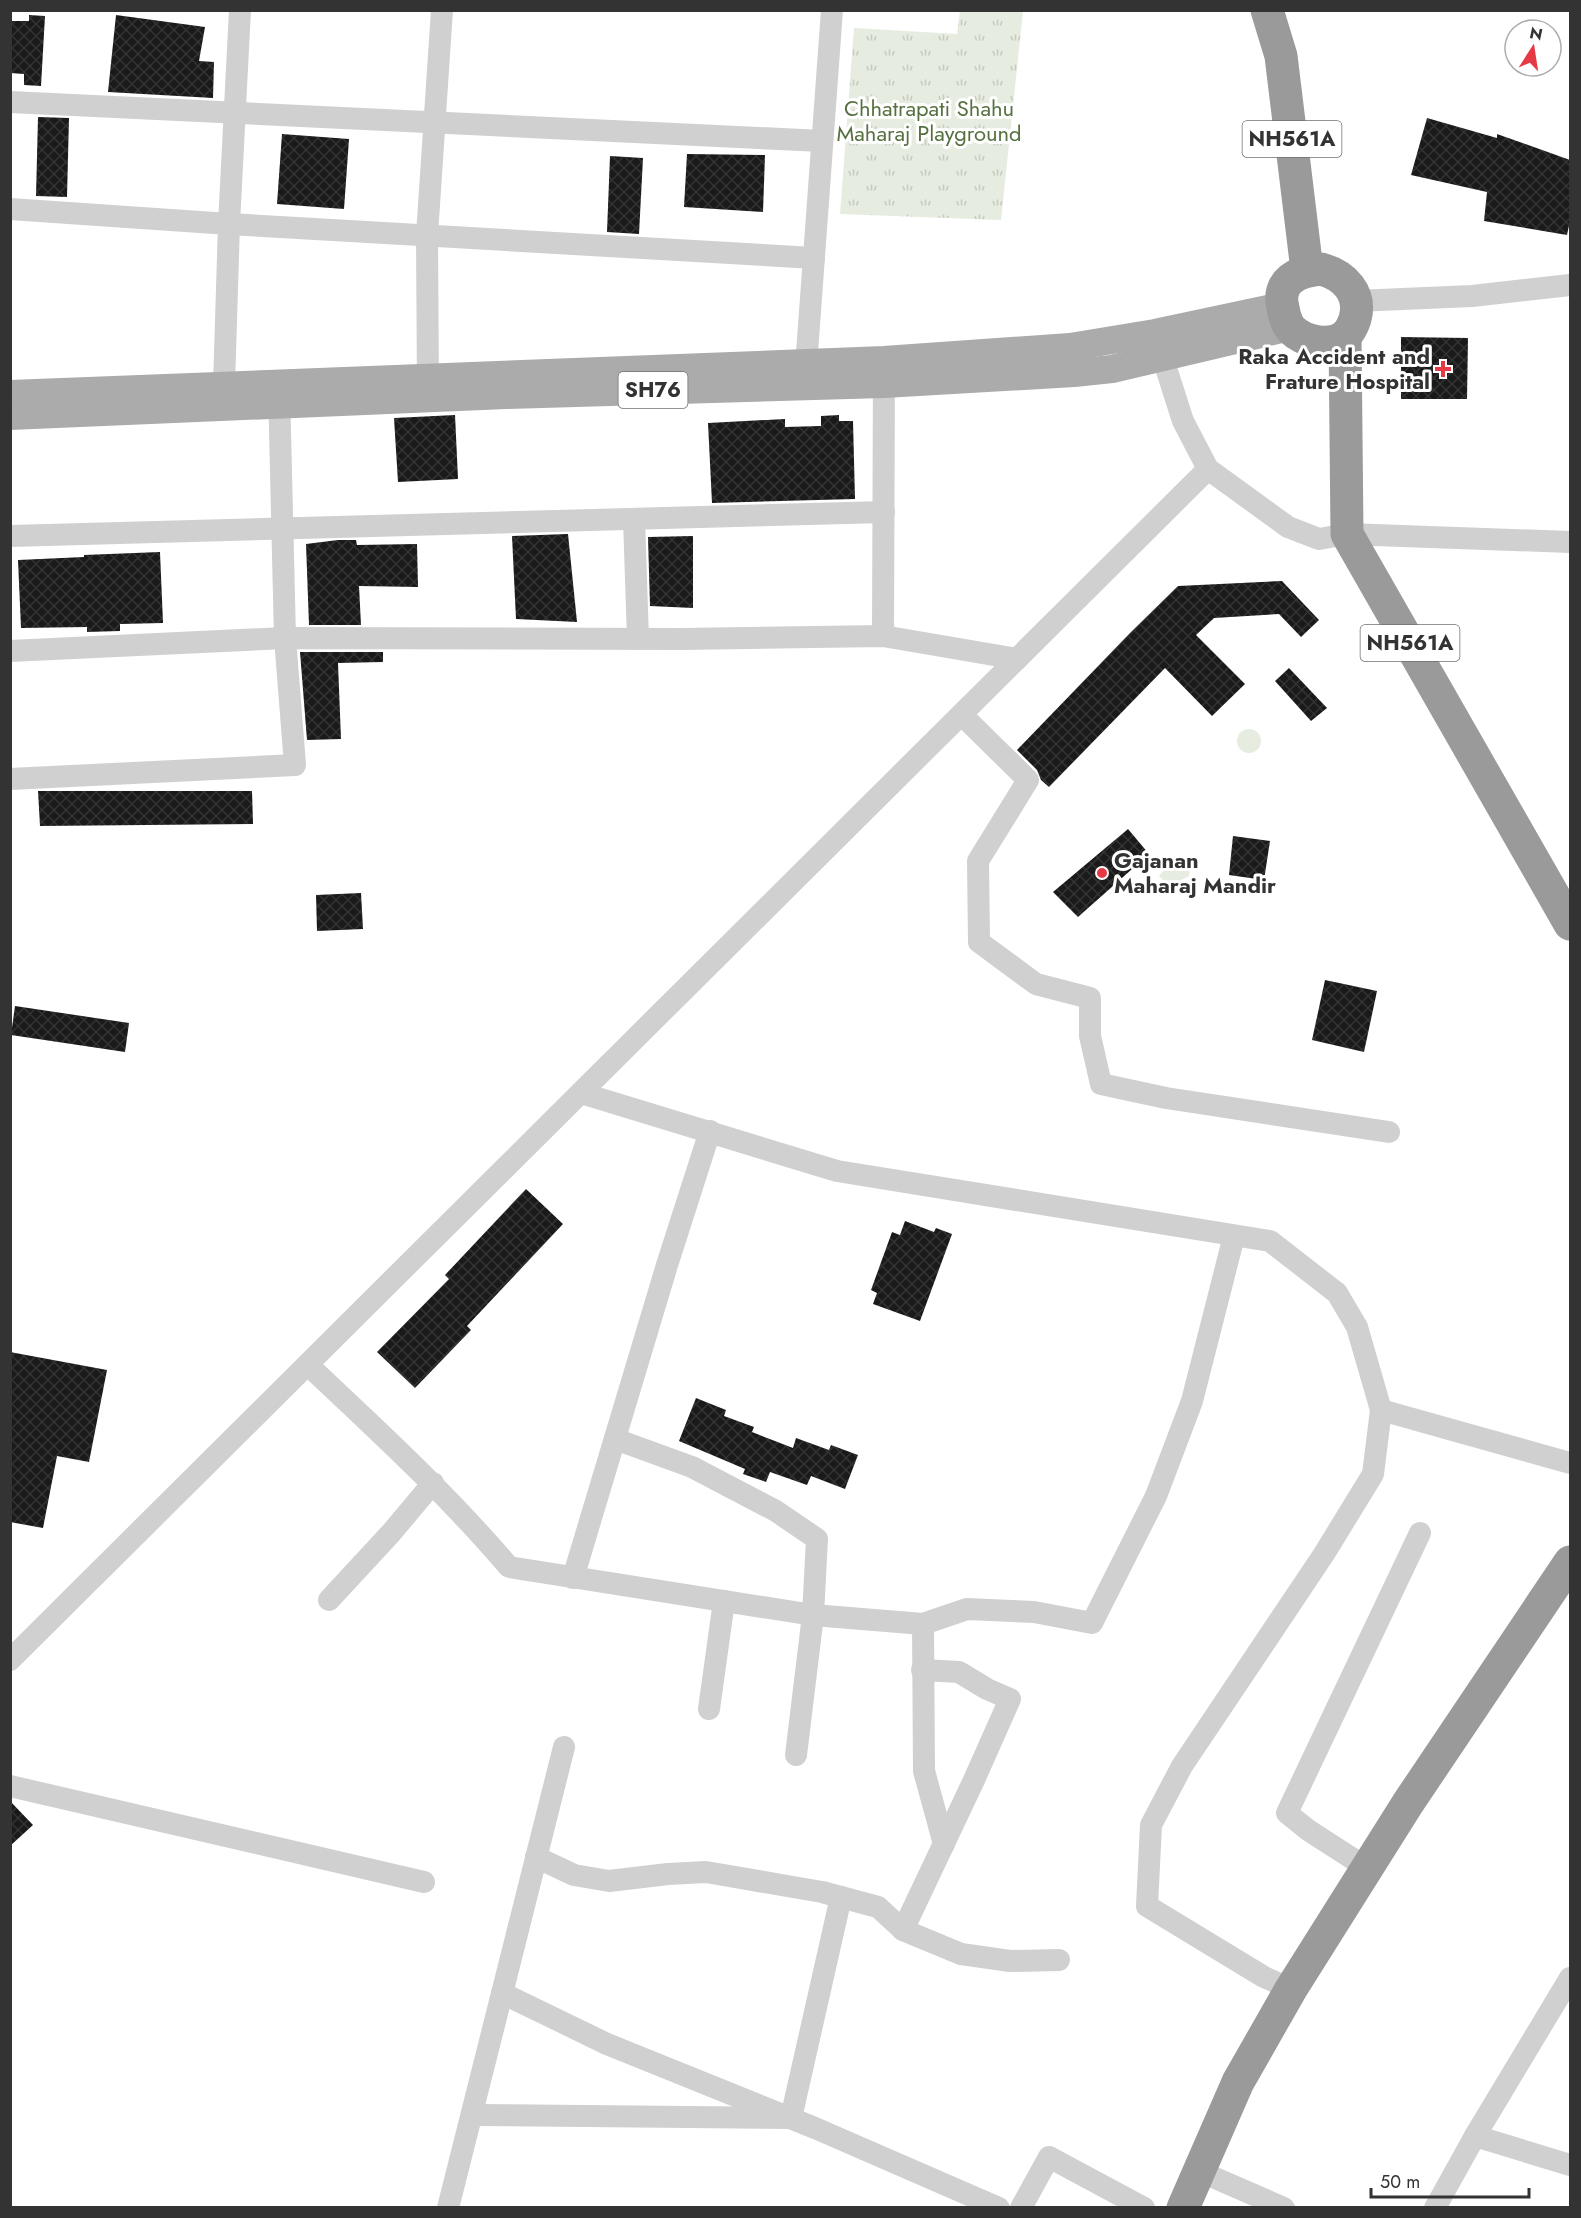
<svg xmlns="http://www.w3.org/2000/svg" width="1581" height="2218" viewBox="0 0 1581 2218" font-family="Jost,sans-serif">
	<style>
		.grass { fill: #e6ecdf }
		.park { fill: url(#park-tufts) }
		.building { fill: url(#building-cross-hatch) }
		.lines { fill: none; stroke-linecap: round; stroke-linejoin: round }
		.minor { stroke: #d0d0d0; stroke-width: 22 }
		.major { stroke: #ababab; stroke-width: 28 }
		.highway { stroke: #9a9a9a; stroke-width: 33 }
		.poi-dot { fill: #e63946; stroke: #fff; stroke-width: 2 }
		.labels { text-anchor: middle; stroke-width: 6; stroke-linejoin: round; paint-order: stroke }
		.shield { fill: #fff; stroke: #707070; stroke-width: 1.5 }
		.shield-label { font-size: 21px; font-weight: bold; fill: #333 }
		.park-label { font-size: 22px; fill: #56703f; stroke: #fff }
		.poi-label { font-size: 22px; font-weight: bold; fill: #333; stroke: #fff; text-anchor: end }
	</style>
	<defs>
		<pattern id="park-tufts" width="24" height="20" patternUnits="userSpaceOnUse" patternTransform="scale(1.5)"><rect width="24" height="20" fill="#e6ecdf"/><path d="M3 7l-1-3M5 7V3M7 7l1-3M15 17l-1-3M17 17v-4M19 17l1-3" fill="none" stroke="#c6cbc0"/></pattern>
		<pattern id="building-cross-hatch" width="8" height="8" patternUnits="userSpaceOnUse" patternTransform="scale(1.5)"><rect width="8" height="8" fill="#1a1a1a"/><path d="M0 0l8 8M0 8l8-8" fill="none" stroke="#333"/></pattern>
	</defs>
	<rect width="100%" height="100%" fill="#fff"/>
	<!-- grass -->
	<g class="grass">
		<circle cx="1249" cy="741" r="12"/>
		<path d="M 1169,856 L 1191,860 L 1189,876 L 1169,886 L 1159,876 L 1167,866 Z"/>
	</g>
	<!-- park -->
	<path class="park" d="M 960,11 L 1023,11 L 1001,220 L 840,214 L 854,28 L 957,34 Z"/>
	<!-- building -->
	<g class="building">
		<path d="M 29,15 L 45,16 L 41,86 L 24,85 L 24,74 L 10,73 L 10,21 L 29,21 Z"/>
		<path d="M 116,15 L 205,27 L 199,61 L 214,62 L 213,98 L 108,92 Z"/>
		<path d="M 38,117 L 69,118 L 67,197 L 36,196 Z"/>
		<path d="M 1427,118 L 1497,138 L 1497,134 L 1570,160 L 1570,221 L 1567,235 L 1484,221 L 1487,192 L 1411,175 Z"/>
		<path d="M 282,134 L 349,139 L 344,209 L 277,204 Z"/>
		<path d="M 687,154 L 765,155 L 763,212 L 684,207 Z"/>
		<path d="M 610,156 L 643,158 L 639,234 L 607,232 Z"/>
		<path d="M 1401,337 L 1468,338 L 1467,399 L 1401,399 Z"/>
		<path d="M 455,415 L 458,479 L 398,482 L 394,418 Z"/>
		<path d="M 839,415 L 839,421 L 853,421 L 855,499 L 712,503 L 708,423 L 785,419 L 785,427 L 821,426 L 821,416 Z"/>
		<path d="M 568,534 L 577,622 L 516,619 L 512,536 Z"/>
		<path d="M 693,536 L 693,608 L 650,606 L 648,537 Z"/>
		<path d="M 338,540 L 356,540 L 357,545 L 417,544 L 418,587 L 359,586 L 361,625 L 309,625 L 306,544 Z"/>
		<path d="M 160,552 L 163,623 L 120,624 L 120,631 L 87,632 L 87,627 L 21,628 L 18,560 L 84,557 L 84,555 Z"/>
		<path d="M 1282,581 L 1319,620 L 1301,637 L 1279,614 L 1214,618 L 1196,635 L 1245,684 L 1212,716 L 1165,668 L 1049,787 L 1041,780 L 1037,770 L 1017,750 L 1130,633 L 1178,586 Z"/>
		<path d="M 300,652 L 383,652 L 383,662 L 338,663 L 341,739 L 307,740 Z"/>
		<path d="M 1289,668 L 1327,708 L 1311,721 L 1275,681 Z"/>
		<path d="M 38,791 L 252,791 L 253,824 L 40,826 Z"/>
		<path d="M 1128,829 L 1149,854 L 1078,917 L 1053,892 Z"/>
		<path d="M 1233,836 L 1270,841 L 1264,880 L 1229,875 Z"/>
		<path d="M 361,893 L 363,929 L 317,931 L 316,895 Z"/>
		<path d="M 1325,980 L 1377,991 L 1364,1052 L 1312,1040 Z"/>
		<path d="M 15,1006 L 129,1023 L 125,1052 L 11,1035 Z"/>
		<path d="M 526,1189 L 563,1224 L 467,1326 L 471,1330 L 415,1388 L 377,1352 L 449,1279 L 445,1275 Z"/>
		<path d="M 905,1221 L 934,1232 L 936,1228 L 952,1234 L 920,1321 L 873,1304 L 877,1293 L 871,1290 L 892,1232 L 900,1235 Z"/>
		<path d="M 10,1352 L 107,1370 L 89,1462 L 57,1456 L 43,1528 L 10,1522 Z"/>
		<path d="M 696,1398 L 726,1410 L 724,1416 L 754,1427 L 752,1432 L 793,1448 L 796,1438 L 829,1450 L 831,1445 L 858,1455 L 845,1489 L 811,1476 L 807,1485 L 770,1472 L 766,1482 L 743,1474 L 745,1469 L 679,1441 Z"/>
		<path d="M 10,1801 L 33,1825 L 10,1846 Z"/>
	</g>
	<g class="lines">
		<!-- minor -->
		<g class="minor">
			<path d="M 10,102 L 822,141"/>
			<path d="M 10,209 L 229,224 L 814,258"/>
			<path d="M 1356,301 L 1472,296 L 1570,285"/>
			<path d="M 1158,343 L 1183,421 L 1208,469 L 1288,527 L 1319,539 L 1347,534 L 1570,542"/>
			<path d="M 805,380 L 832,10"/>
			<path d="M 224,385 L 229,224 L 240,10"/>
			<path d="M 428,392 L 427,235 L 442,10"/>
			<path d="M 634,519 L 638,639"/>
			<path d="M 10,536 L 884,512"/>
			<path d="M 883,636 L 884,367"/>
			<path d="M 10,651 L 285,638 L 681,639 L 883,636 L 1017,659"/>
			<path d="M 962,715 L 1028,780 L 978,861 L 979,942 L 1036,984 L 1090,998 L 1090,1036 L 1101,1084 L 1166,1098 L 1389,1132"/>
			<path d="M 10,779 L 295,765 L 285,638 L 279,389"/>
			<path d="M 581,1093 L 837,1171 L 1270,1241 L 1337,1293 L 1357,1327 L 1381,1410 L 1570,1463"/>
			<path d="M 308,1365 C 377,1430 447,1494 509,1567 L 813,1615 L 923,1624 L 967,1609 L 1034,1612 L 1092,1623 L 1156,1496 L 1192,1401 L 1234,1236"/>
			<path d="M 615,1439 L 692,1467 L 776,1511 L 817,1539 L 813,1615 L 796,1755"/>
			<path d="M 573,1578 L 667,1265 L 710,1131"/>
			<path d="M 329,1600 L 391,1533 L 433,1483"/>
			<path d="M 923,1624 L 924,1771 L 944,1844"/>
			<path d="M 10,1660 L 1208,469"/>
			<path d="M 709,1709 L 724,1601"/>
			<path d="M 10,1786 L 424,1882"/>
			<path d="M 536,1857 L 574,1875 L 609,1881 L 668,1874 L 706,1872 L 822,1892 L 878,1907 L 903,1930 L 961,1954 L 1010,1961 L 1059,1960"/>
			<path d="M 1367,1868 L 1308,1830 L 1287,1813 L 1420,1533"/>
			<path d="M 903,1930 L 974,1780 L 1010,1699 L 987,1689 L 959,1672 L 922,1670"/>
			<path d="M 1291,1989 L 1264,1977 L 1147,1906 L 1151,1825 L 1182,1766 L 1324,1554 L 1373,1474 L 1381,1410"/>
			<path d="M 502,1993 L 607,2044 L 815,2128 L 999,2208"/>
			<path d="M 472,2115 L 791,2118 L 841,1897"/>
			<path d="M 1475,2136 L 1570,2165"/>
			<path d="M 1199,2171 L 1284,2208"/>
			<path d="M 448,2208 L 564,1747"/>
			<path d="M 1021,2208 L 1049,2157 L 1144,2208"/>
			<path d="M 1435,2208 L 1475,2136 L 1570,1978"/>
		</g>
		<!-- major -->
		<g class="major">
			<path d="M 10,394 L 884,360 L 1070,347 L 1155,333 L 1282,306"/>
			<path d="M 10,416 L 506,395 L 884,384 L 1074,373 L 1112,369 L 1290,327"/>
		</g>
		<!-- highway -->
		<g class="highway">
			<path d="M 1267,10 L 1281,56 L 1307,270"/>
			<path d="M 1321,269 C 1344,275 1362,293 1355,319 C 1353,325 1350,331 1346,335 C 1331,348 1304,342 1291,329 C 1287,324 1284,314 1283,308 C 1276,281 1298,271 1321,269 Z"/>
			<path d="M 1345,336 L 1347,534 L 1570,924"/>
			<path d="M 1183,2208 L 1238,2082 L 1291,1989 L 1408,1803 L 1570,1562"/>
		</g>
	</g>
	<!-- markers -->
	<g class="poi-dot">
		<path d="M1440 360h6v6h6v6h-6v6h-6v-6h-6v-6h6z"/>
		<circle cx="1102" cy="873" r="6"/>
	</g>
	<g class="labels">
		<!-- shield labels -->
		<g class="shield">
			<rect x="1242.5" y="121" width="99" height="36" rx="4.5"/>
			<rect x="618.5" y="372" width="69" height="36" rx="4.5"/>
			<rect x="1360.5" y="625" width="99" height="36" rx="4.5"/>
		</g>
		<g class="shield-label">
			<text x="1292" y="146">NH561A</text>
			<text x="653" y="397">SH76</text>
			<text x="1410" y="650">NH561A</text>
		</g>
		<!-- park labels -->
		<g class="park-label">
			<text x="929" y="116">Chhatrapati Shahu<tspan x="929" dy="25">Maharaj Playground</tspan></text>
		</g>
		<!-- poi labels -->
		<g class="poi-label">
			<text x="1430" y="364">Raka Accident and<tspan x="1430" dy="25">Frature Hospital</tspan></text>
			<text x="1114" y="868" text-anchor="start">Gajanan<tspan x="1114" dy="25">Maharaj Mandir</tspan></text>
		</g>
	</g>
	<!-- border -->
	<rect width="1581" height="2218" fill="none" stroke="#333333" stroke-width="24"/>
	<!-- north arrow -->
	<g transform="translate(1533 48) rotate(12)"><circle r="28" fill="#ffffff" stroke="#adadad" stroke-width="1.5"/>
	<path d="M0-4.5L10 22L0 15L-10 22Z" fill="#e63946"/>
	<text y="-9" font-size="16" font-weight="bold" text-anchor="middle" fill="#333333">N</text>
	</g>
	<!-- scale -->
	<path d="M1371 2188v9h158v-9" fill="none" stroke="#333333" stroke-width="3"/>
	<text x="1380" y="2188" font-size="18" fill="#333333" stroke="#ffffff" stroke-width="4.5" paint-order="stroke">50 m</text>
</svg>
